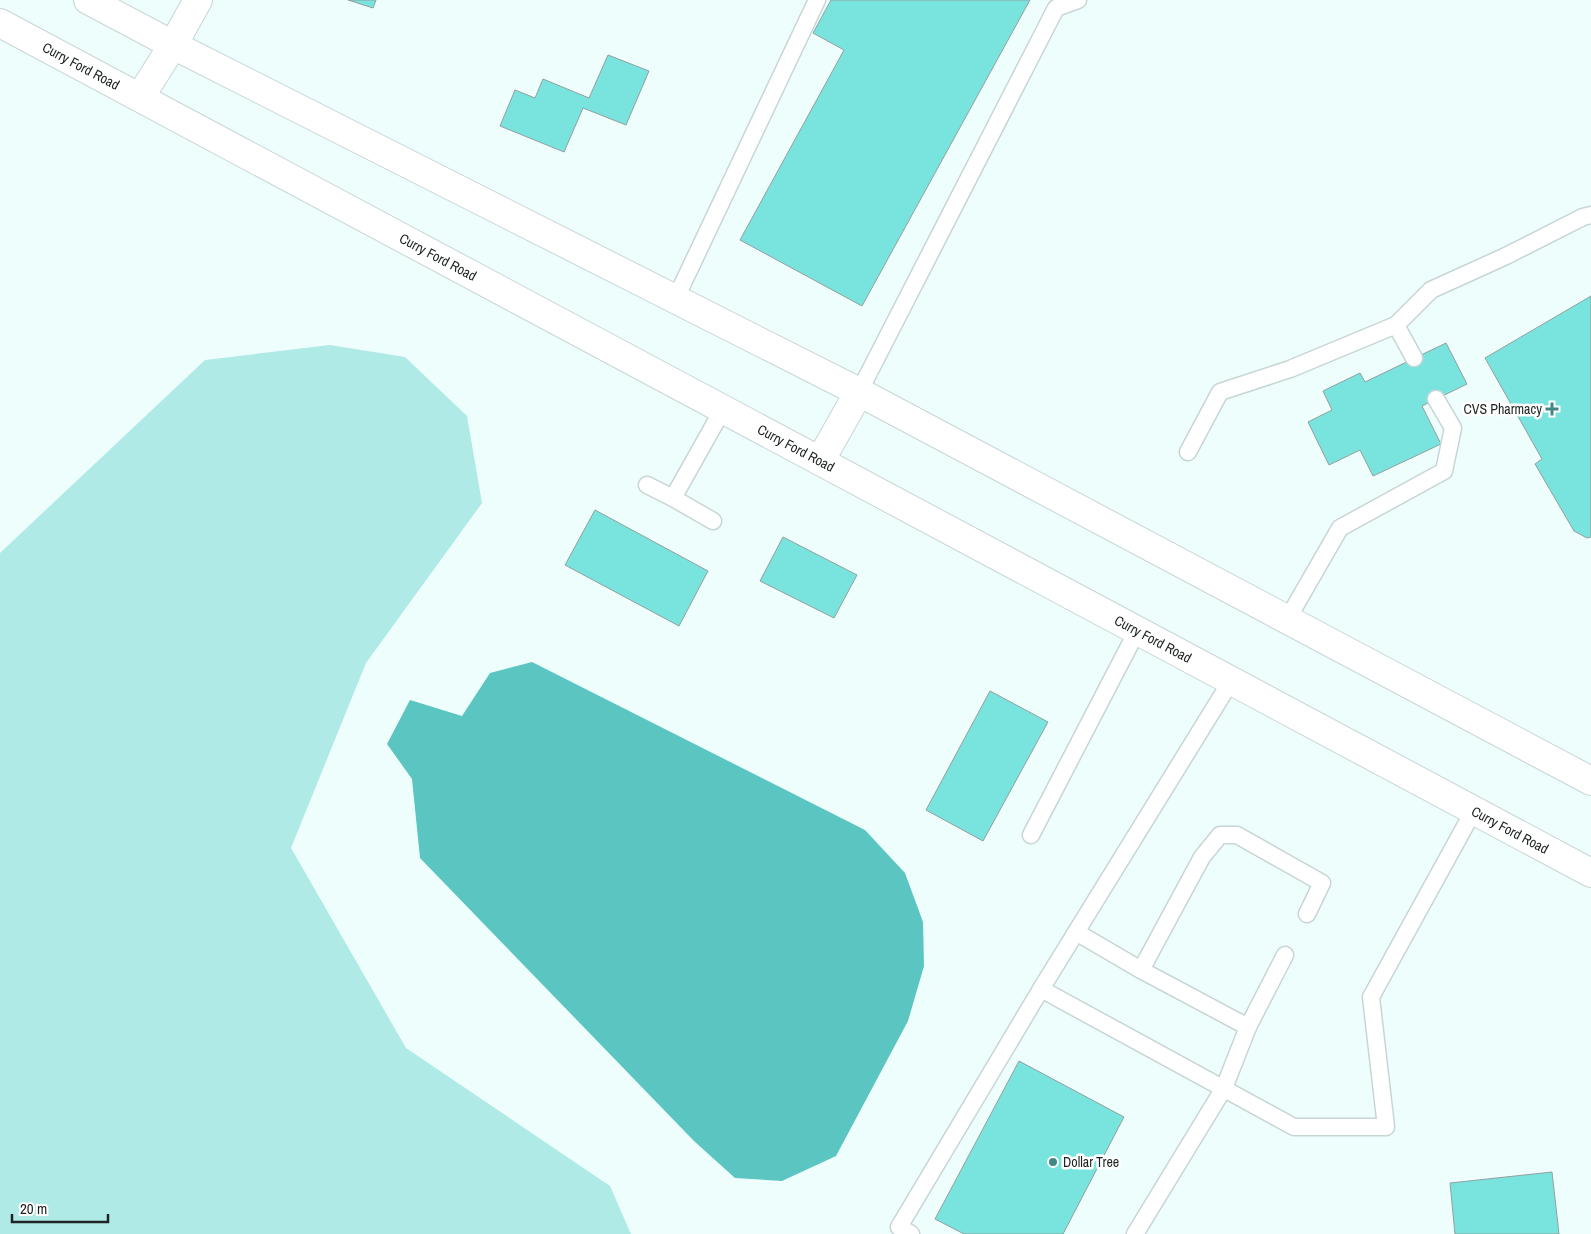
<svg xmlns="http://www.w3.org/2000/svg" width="1591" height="1234" viewBox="0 0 1591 1234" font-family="'Archivo Narrow',sans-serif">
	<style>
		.green { fill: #afeae7 }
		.water { fill: #5ac5c1 }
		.building { fill: #79e3de; stroke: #92a09f }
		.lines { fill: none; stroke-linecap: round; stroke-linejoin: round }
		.service-casing { stroke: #c7d6d5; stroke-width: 19 }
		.minor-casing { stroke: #c7d6d5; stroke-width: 30 }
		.tertiary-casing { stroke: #c7d6d5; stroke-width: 30 }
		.service { stroke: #fff; stroke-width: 16 }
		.minor { stroke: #fff; stroke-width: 28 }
		.tertiary { stroke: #fff; stroke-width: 28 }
		.poi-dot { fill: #408885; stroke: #fff; stroke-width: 2 }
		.labels { text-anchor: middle; stroke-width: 5; stroke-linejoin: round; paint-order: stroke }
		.street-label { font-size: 14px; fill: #1e2423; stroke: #fff }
		.poi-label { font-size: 14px; fill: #1e2423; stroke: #fff; text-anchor: end }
	</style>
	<rect width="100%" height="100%" fill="#eefefd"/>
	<!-- green -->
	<path class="green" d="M 330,345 L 405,357 L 467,416 L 482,503 L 366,663 L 291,848 L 406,1048 L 610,1186 L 631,1234 L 0,1234 L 0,553 L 205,360 Z"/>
	<!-- water -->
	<path class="water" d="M 532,662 L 865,830 L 905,873 L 923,922 L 924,966 L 908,1021 L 836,1156 L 782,1181 L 735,1178 L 694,1141 L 420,858 L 412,779 L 387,744 L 410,700 L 462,716 L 490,673 Z"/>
	<!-- building -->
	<g class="building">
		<path d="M 348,0 L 376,0 L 373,8 Z"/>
		<path d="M 831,0 L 1030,0 L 862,306 L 740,240 L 844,50 L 813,33 Z"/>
		<path d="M 608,55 L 649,71 L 626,125 L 583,108 L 564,152 L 500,126 L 515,90 L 535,98 L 543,79 L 589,98 Z"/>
		<path d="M 1591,296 L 1591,537 L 1587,538 L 1574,531 L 1535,464 L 1542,459 L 1485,358 Z"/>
		<path d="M 1446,343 L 1467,384 L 1422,406 L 1441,444 L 1373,476 L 1360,450 L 1329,465 L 1308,422 L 1332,410 L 1323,391 L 1360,373 L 1365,382 Z"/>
		<path d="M 595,510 L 708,571 L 679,626 L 565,565 Z"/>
		<path d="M 783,537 L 857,575 L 834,618 L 760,581 Z"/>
		<path d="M 990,691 L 1048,722 L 983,841 L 926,810 Z"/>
		<path d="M 1019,1061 L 1124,1117 L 1063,1234 L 964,1234 L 935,1219 Z"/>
		<path d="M 1552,1172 L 1559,1234 L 1455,1234 L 1450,1183 Z"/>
	</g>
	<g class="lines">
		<defs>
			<g id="service">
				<path d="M 675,300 L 817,0"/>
				<path d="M 1396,325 L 1414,358"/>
				<path d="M 859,392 L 1056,8 L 1078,0"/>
				<path d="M 1188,452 L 1220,392 L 1290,369 L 1396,325 L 1431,290 L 1506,256 L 1583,217 L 1591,215"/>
				<path d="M 647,485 L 673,498"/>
				<path d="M 713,521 L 673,498 L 723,409"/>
				<path d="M 1287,620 L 1340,528 L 1444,471 L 1453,428 L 1436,399"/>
				<path d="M 1231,681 L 1041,989 L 1294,1127 L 1386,1127 L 1371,997 L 1474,810"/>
				<path d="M 1031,835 L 1137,631"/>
				<path d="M 1076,932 L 1141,970 L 1248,1027"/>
				<path d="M 1141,970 L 1202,857 L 1220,835 L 1237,835 L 1322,883 L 1307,914"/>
				<path d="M 911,1234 L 899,1227 L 1041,989"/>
				<path d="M 1135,1234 L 1224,1088 L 1248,1027 L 1285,955"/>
			</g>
			<g id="minor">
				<path d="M 140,97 L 173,45 L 198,0"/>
				<path d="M 820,461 L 859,392"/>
			</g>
			<g id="tertiary">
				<path d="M 88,0 L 173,45 L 859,392 L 1591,781"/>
				<path d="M 0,23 L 1591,873"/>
			</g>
		</defs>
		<!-- service casing -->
		<use href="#service" class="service-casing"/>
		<!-- minor casing -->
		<use href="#minor" class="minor-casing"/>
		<!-- tertiary casing -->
		<use href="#tertiary" class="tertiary-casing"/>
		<!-- service -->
		<use href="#service" class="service"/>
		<!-- minor -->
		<use href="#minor" class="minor"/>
		<!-- tertiary -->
		<use href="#tertiary" class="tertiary"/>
	</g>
	<!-- markers -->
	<g class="poi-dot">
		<path d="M1549.5 401.5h5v5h5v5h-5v5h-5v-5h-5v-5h5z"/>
		<circle cx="1053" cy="1162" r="5"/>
	</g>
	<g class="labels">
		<!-- street labels -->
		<g class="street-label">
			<text transform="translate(81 66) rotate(28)" y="5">Curry Ford Road</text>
			<text transform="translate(438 257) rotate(28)" y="5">Curry Ford Road</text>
			<text transform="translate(796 448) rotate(28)" y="5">Curry Ford Road</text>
			<text transform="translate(1153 639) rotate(28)" y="5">Curry Ford Road</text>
			<text transform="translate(1510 830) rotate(28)" y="5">Curry Ford Road</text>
		</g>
		<!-- poi labels -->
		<g class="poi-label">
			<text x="1542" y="414">CVS Pharmacy</text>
			<text x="1063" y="1167" text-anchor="start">Dollar Tree</text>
		</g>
	</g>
	<!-- scale -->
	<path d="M12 1214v8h96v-8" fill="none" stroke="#1e2423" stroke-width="2.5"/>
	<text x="20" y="1214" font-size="15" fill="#1e2423" stroke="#ffffff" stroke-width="4" paint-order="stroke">20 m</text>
</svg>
